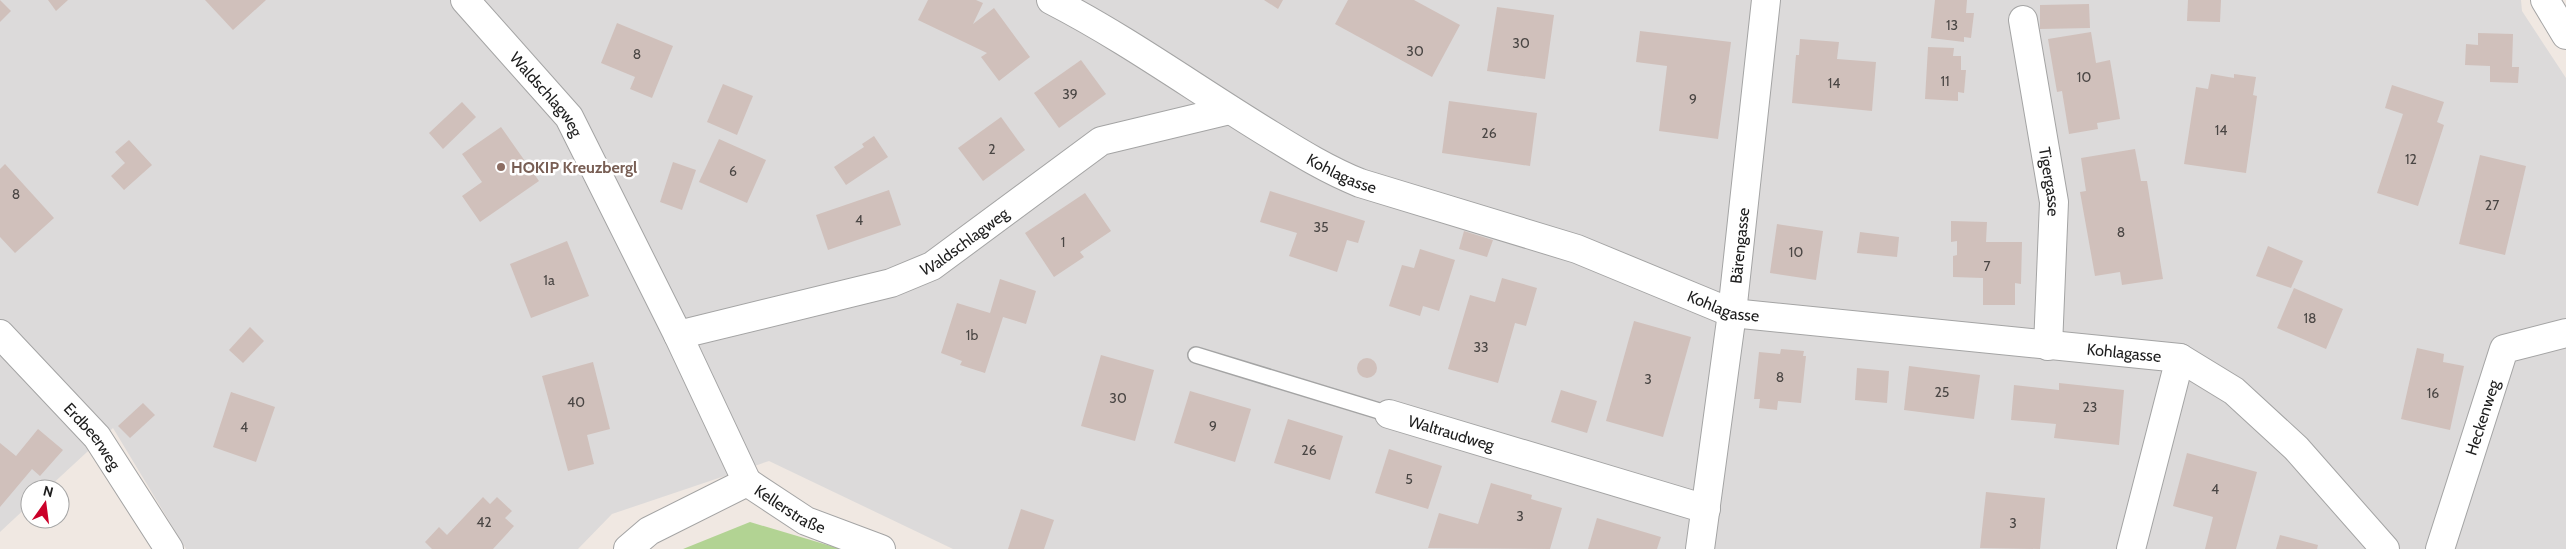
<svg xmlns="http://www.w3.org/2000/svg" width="2566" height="549" viewBox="0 0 2566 549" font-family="Cabin,sans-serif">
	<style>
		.residential { fill: #dcdada }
		.forest { fill: #b2d393 }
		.building { fill: #d0c0bb }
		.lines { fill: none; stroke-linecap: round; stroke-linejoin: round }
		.lane-casing { stroke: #a4a4a4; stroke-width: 18 }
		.street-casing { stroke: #a4a4a4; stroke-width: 30 }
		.lane { stroke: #fff; stroke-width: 15 }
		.street { stroke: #fff; stroke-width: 28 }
		.education-dot { fill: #8d6e63; stroke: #fff; stroke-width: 2 }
		.labels { text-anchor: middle; stroke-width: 5; stroke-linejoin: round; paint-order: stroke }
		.number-label { font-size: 14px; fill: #4a4644 }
		.street-label { font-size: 16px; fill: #1d1d1d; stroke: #fff }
		.education-label { font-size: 16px; font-weight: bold; fill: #785e54; stroke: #fff; text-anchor: start }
	</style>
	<rect width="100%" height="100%" fill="#f0e8e2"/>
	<!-- residential -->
	<path class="residential" d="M 0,0 L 2521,0 L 2522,11 L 2566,78 L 2566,549 L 953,549 L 769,461 L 612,514 L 578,549 L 186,549 L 113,428 L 47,489 L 30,489 L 30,504 L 0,532 Z"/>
	<!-- forest -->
	<path class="forest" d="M 750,522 L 841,549 L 683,549 Z"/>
	<!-- building -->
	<g class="building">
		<path d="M 0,0 L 11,11 L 0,22 Z"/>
		<path d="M 48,0 L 68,0 L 56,11 Z"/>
		<path d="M 205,0 L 266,0 L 233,30 Z"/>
		<path d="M 928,0 L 976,0 L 983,3 L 973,24 L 994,8 L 1030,57 L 999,81 L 981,57 L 987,53 L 918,20 Z"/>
		<path d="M 1264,0 L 1283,0 L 1278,9 Z"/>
		<path d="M 1348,0 L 1414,0 L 1460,25 L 1432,77 L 1335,24 Z"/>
		<path d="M 1935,0 L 1967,0 L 1966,13 L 1974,13 L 1971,38 L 1964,37 L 1964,42 L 1931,38 Z"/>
		<path d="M 2188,0 L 2221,0 L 2220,22 L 2187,21 Z"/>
		<path d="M 2089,4 L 2090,28 L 2040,29 L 2040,5 Z"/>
		<path d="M 1497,7 L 1554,15 L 1545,79 L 1487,71 Z"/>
		<path d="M 617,23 L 673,46 L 652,98 L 630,89 L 635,77 L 601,63 Z"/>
		<path d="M 1640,31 L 1731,42 L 1718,139 L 1659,131 L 1667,66 L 1636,62 Z"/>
		<path d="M 2091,32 L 2096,63 L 2110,60 L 2120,119 L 2097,123 L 2098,129 L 2069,134 L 2062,91 L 2057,92 L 2048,39 Z"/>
		<path d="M 2478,33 L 2513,34 L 2512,67 L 2519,67 L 2518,83 L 2490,82 L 2490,66 L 2465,65 L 2466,44 L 2478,45 Z"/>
		<path d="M 1800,39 L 1839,42 L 1837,59 L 1876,62 L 1872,111 L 1792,103 L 1796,55 L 1799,55 Z"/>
		<path d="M 1928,47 L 1954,48 L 1953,56 L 1961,56 L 1961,70 L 1966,70 L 1964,93 L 1958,92 L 1958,101 L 1925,99 Z"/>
		<path d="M 1081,60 L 1106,94 L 1059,128 L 1034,93 Z"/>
		<path d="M 2211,74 L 2234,78 L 2234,74 L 2256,77 L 2253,95 L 2257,96 L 2246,173 L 2184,164 L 2196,87 L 2208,89 Z"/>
		<path d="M 723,84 L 753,96 L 737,135 L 707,122 Z"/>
		<path d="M 2392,85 L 2444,102 L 2437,122 L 2444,125 L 2418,206 L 2377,193 L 2403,114 L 2385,108 Z"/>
		<path d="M 1449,101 L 1537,113 L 1530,166 L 1442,153 Z"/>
		<path d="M 462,102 L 476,117 L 443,149 L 429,133 Z"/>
		<path d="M 1001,117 L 1025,150 L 983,181 L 958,148 Z"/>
		<path d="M 501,127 L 539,181 L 480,222 L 462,196 L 482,182 L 462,154 Z"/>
		<path d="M 874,136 L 888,157 L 846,185 L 834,167 L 864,147 L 862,144 Z"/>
		<path d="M 719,139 L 766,160 L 747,203 L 699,182 Z"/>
		<path d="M 129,140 L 152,165 L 124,190 L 111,176 L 125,163 L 115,152 Z"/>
		<path d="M 2135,149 L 2141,181 L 2147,181 L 2163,279 L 2122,285 L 2120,272 L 2095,276 L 2080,192 L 2086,191 L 2081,158 Z"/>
		<path d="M 2480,155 L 2526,166 L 2505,255 L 2459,244 Z"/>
		<path d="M 673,162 L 696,170 L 682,210 L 660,202 Z"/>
		<path d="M 5,164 L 54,218 L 15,253 L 0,237 L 0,169 Z"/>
		<path d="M 889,190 L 901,225 L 828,250 L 816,215 Z"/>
		<path d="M 1270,191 L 1365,221 L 1358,243 L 1347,240 L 1337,272 L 1289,256 L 1297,233 L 1260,222 Z"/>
		<path d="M 1085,193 L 1111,231 L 1080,252 L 1084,257 L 1054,277 L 1025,233 Z"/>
		<path d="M 1951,221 L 1987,222 L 1986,242 L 2022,242 L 2021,284 L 2015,283 L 2015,305 L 1983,305 L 1983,278 L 1953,277 L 1953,256 L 1957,255 L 1957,241 L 1951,242 Z"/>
		<path d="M 1777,224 L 1823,231 L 1816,280 L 1770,273 Z"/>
		<path d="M 1464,231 L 1493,240 L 1487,257 L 1459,249 Z"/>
		<path d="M 1860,232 L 1899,237 L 1897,257 L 1857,253 Z"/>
		<path d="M 567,241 L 589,296 L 531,318 L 510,264 Z"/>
		<path d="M 2268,246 L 2303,261 L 2291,288 L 2256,276 Z"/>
		<path d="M 1420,249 L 1455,260 L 1439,311 L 1423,306 L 1420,316 L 1389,306 L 1402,265 L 1414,268 Z"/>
		<path d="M 1502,278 L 1537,288 L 1526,326 L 1515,323 L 1498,383 L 1448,369 L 1470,295 L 1495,302 Z"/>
		<path d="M 1000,279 L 1036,291 L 1026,324 L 1003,317 L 985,373 L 960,365 L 962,361 L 941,353 L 957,303 L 990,313 Z"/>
		<path d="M 2294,288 L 2343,309 L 2326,349 L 2277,328 Z"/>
		<path d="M 1634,321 L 1691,337 L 1663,437 L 1606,421 Z"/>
		<path d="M 250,327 L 264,341 L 243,363 L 229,350 Z"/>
		<path d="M 2417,348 L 2444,354 L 2443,362 L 2464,366 L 2450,430 L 2401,419 Z"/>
		<path d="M 1781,349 L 1804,351 L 1803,356 L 1806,356 L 1801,403 L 1778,401 L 1777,410 L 1759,408 L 1760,399 L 1754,399 L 1759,352 L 1780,354 Z"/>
		<path d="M 1101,355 L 1154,370 L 1135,441 L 1081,426 Z"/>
		<circle cx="1367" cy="368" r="10"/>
		<path d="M 593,362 L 610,429 L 587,435 L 594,464 L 568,471 L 542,376 Z"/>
		<path d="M 1909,366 L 1980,375 L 1974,419 L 1904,410 Z"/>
		<path d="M 1857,368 L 1889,371 L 1887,403 L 1855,400 Z"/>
		<path d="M 2059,383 L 2124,390 L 2119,445 L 2054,438 L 2056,424 L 2011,420 L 2014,385 L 2059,390 Z"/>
		<path d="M 1561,390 L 1597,401 L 1587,433 L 1551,422 Z"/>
		<path d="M 1190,391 L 1251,409 L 1235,462 L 1174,443 Z"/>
		<path d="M 231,392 L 275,407 L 256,462 L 213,447 Z"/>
		<path d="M 143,403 L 155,415 L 130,438 L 118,426 Z"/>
		<path d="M 1288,419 L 1343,436 L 1330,480 L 1274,463 Z"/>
		<path d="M 38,429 L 63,450 L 40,476 L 32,469 L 0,507 L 0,443 L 16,456 Z"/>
		<path d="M 1389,449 L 1442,466 L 1428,509 L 1375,493 Z"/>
		<path d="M 2187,453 L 2257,472 L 2236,549 L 2205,549 L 2213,517 L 2173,506 Z"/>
		<path d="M 1491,483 L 1532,495 L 1531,499 L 1562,508 L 1550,549 L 1428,548 L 1439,513 L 1478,524 Z"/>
		<path d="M 1986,492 L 2045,498 L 2040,549 L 1980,548 Z"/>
		<path d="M 483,497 L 490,504 L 497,497 L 512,511 L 505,518 L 514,526 L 493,549 L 432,549 L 425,542 L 439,527 L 447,535 Z"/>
		<path d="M 1021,509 L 1054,520 L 1044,549 L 1008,549 Z"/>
		<path d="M 1597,518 L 1661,537 L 1657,549 L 1588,549 Z"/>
		<path d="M 2280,535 L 2318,545 L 2317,549 L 2276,549 Z"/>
	</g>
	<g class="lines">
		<defs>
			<path id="lane" d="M 1196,355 L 1389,414"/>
			<g id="street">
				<path id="s1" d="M 465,0 L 569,117 L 678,335 L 747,482"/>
				<path id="s2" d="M 1051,0 C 1127,39 1197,90 1271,135 C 1300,153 1328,170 1360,183 L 1577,249 L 1732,313 L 2180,358 L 2234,391 L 2296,448 L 2385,549"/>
				<path d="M 2545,0 L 2566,35"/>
				<path id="s3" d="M 2023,20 L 2054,202 L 2048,346"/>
				<path id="s4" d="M 0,334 L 97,437 L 169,549"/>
				<path id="s5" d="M 678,335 L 891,283 L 932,266 L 1101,141 L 1230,110"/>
				<path id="s6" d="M 1389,414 L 1706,509"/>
				<path id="s7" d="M 747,482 L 806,521 L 881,549"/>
				<path d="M 628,549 L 649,531 L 747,482"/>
				<path id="s8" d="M 1700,549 L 1732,313 L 1766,0"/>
				<path d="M 2131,549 L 2180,358"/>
				<path id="s9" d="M 2440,549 L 2504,349 L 2566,333"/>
			</g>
		</defs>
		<!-- lane casing -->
		<use href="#lane" class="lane-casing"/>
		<!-- street casing -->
		<use href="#street" class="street-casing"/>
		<!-- lane -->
		<use href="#lane" class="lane"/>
		<!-- street -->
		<use href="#street" class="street"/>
	</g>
	<!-- markers -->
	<circle class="education-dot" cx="501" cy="167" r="5"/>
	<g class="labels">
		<!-- number labels -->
		<g class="number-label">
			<text x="1952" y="30">13</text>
			<text x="1521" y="48">30</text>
			<text x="1415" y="56">30</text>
			<text x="637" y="59">8</text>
			<text x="2084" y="82">10</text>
			<text x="1945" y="86">11</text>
			<text x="1834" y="88">14</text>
			<text x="1070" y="99">39</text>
			<text x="1693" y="104">9</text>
			<text x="2221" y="135">14</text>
			<text x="1489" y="138">26</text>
			<text x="992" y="154">2</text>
			<text x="2411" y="164">12</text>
			<text x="733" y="176">6</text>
			<text x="16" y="199">8</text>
			<text x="2492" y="210">27</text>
			<text x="859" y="225">4</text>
			<text x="1321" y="232">35</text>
			<text x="2121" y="237">8</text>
			<text x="1063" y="247">1</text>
			<text x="1796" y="257">10</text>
			<text x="1987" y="271">7</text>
			<text x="549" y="285">1a</text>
			<text x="2310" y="323">18</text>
			<text x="972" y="340">1b</text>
			<text x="1481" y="352">33</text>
			<text x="1780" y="382">8</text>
			<text x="1648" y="384">3</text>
			<text x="1942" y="397">25</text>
			<text x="2433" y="398">16</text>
			<text x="1118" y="403">30</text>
			<text x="576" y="407">40</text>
			<text x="2090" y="412">23</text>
			<text x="1213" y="431">9</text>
			<text x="244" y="432">4</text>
			<text x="1309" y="455">26</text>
			<text x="1409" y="484">5</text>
			<text x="2215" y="494">4</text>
			<text x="1520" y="521">3</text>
			<text x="484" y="527">42</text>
			<text x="2013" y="528">3</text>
		</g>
		<!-- street labels -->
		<g class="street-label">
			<text dy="6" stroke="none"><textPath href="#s1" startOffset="125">Waldschlagweg</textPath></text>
			<text dy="6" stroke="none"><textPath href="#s2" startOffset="339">Kohlagasse</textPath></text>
			<text dy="6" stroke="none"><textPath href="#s3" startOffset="164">Tigergasse</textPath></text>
			<text dy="6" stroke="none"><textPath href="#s5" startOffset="304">Waldschlagweg</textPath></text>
			<text dy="6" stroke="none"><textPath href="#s8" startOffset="306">Bärengasse</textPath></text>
			<text dy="6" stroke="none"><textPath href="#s2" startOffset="744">Kohlagasse</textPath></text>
			<text dy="6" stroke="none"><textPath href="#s2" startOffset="1148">Kohlagasse</textPath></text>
			<text dy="6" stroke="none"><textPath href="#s9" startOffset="138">Heckenweg</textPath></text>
			<text dy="6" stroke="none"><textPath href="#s6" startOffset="65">Waltraudweg</textPath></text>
			<text dy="6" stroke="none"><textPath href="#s4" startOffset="138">Erdbeerweg</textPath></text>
			<text dy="6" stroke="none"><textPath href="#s7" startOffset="51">Kellerstraße</textPath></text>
		</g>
		<!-- education labels -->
		<g class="education-label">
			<text x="511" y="173">HOKIP Kreuzbergl</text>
		</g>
	</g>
	<!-- north arrow -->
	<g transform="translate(45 504) rotate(14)"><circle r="24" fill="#ffffff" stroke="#a5a5a5"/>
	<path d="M0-4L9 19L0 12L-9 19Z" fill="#cb0029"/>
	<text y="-8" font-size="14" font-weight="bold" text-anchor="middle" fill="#1d1d1d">N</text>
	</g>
</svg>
